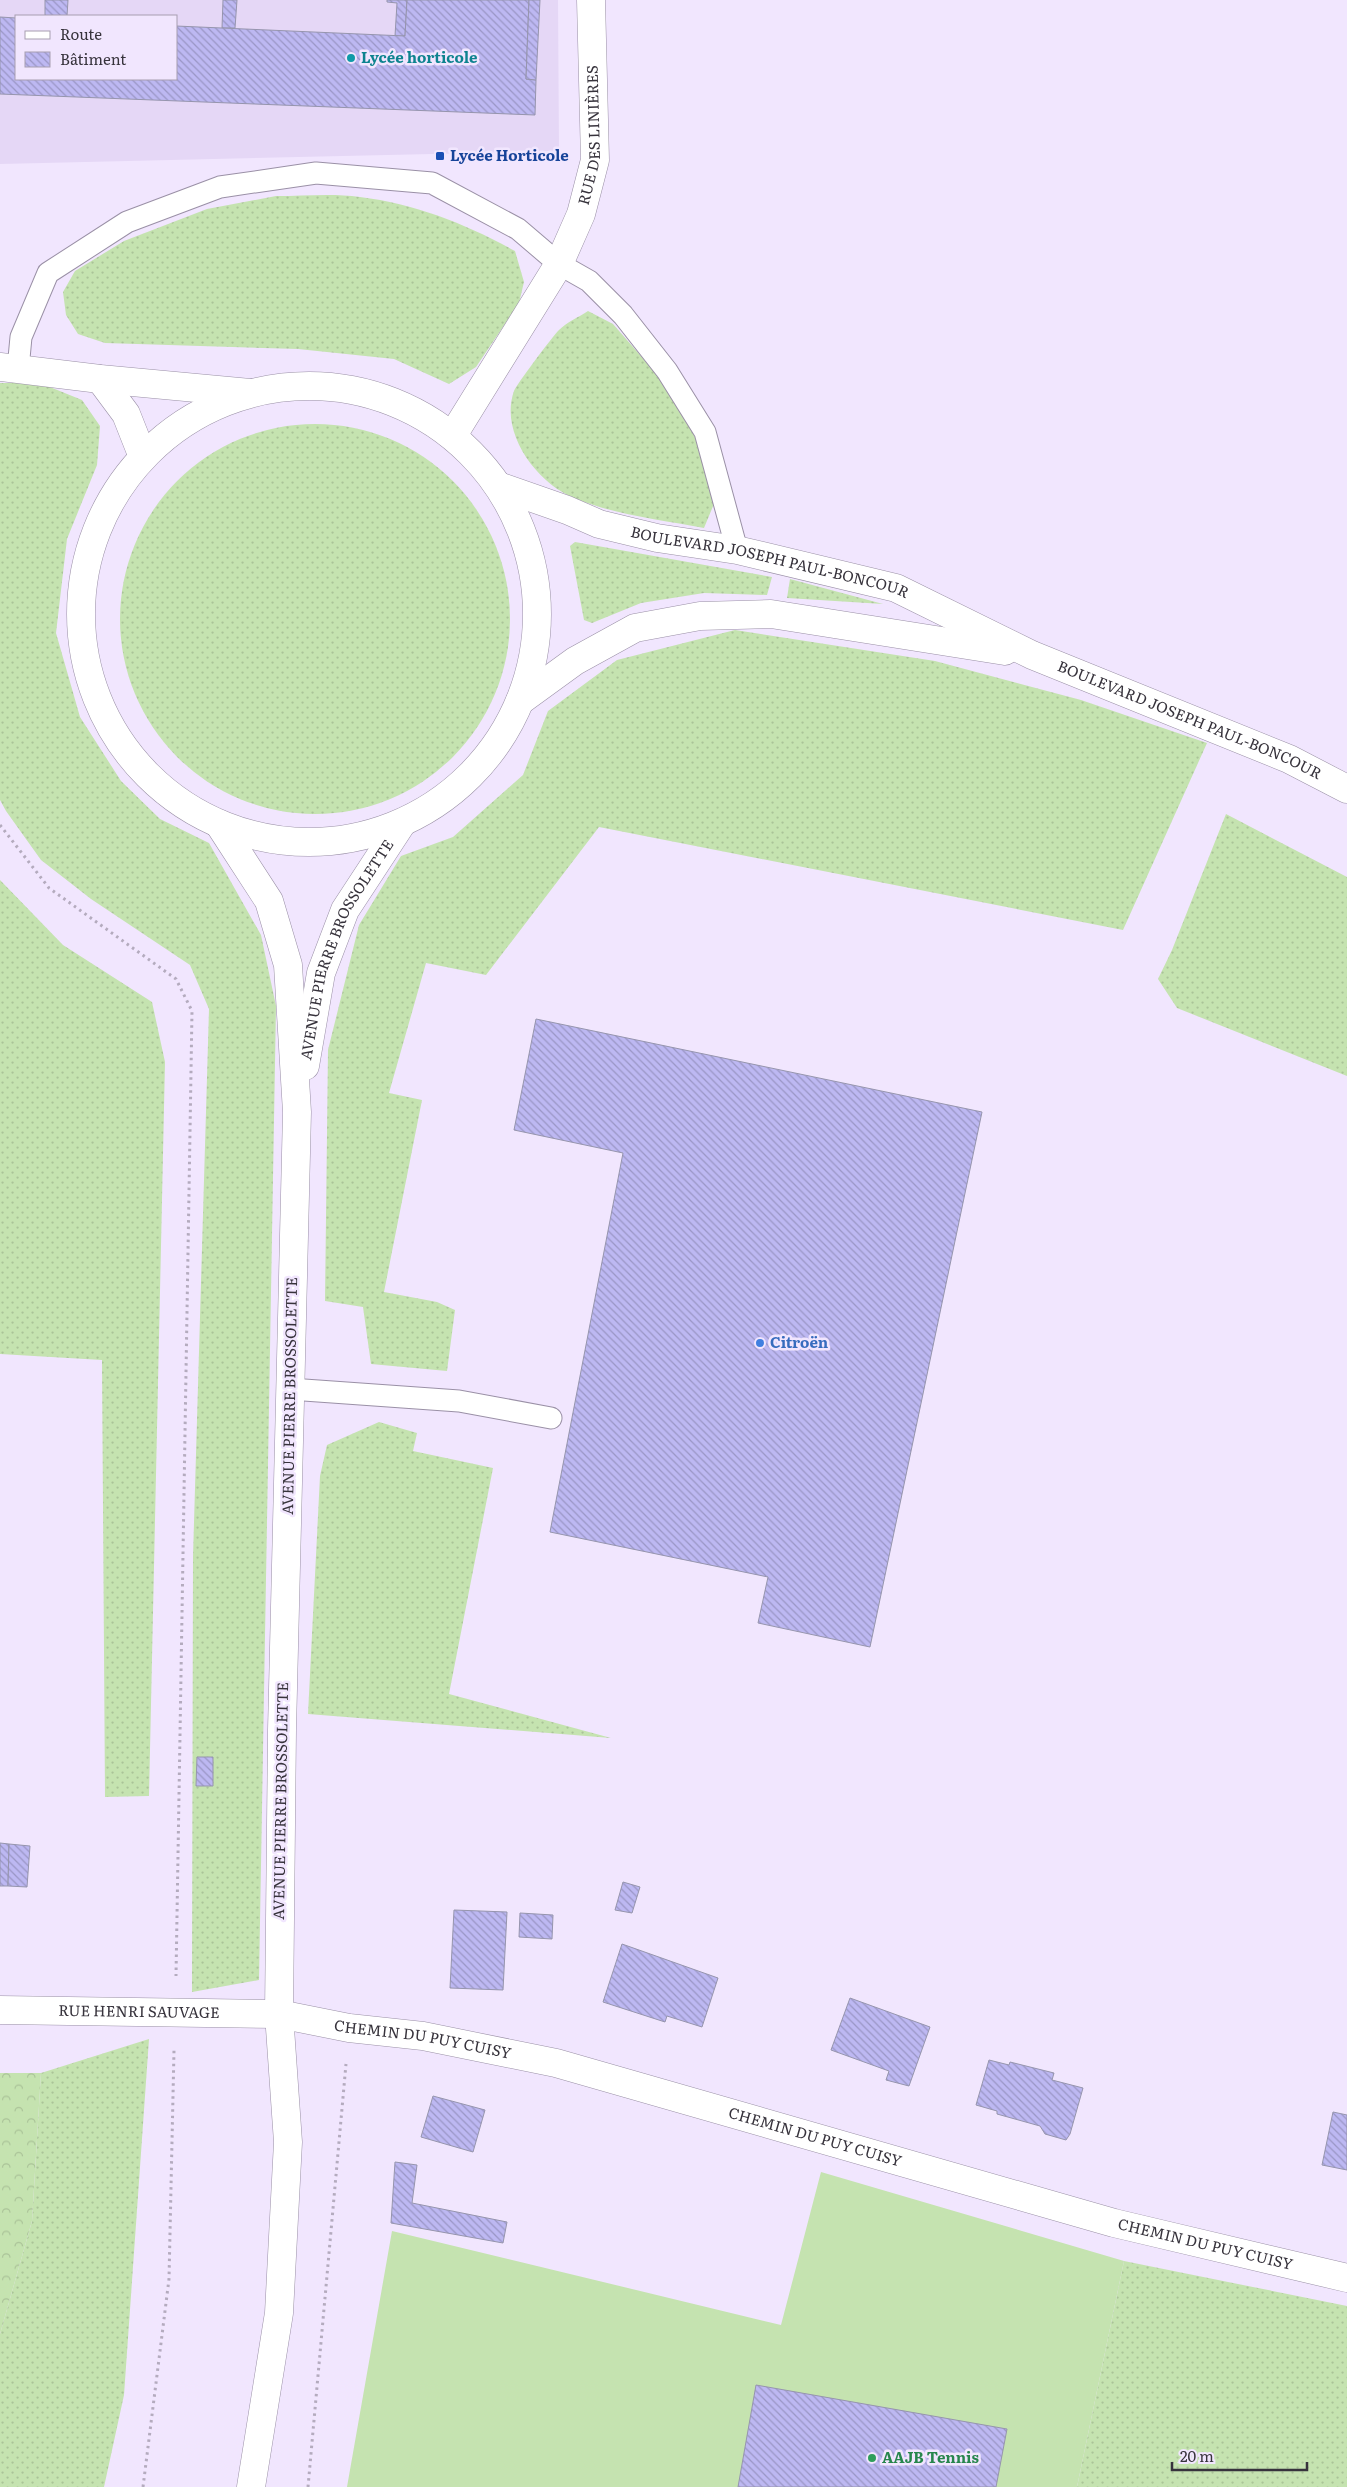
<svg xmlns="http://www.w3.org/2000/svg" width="1347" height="2487" viewBox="0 0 1347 2487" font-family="Literata,serif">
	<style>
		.built { fill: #e5d7f6; fill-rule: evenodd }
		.grass { fill: url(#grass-dots) }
		.forest { fill: url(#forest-crowns) }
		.pitch { fill: #c5e3b0 }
		.building { fill: url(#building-back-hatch); stroke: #9695ad }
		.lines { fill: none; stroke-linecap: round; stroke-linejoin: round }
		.lane-casing { stroke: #9a90a6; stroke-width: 23 }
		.street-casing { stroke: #9a90a6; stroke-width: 29 }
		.primary-casing { stroke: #9a90a6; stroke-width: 29 }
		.path { stroke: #b4abbe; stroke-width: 3; stroke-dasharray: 2.5 4; stroke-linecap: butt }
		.lane { stroke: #fff; stroke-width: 21 }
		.street { stroke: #fff; stroke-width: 28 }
		.primary { stroke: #fff; stroke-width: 28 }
		.culture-dot { fill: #0f9aa8; stroke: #f1e6fe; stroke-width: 2 }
		.transit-dot { fill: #1a4fb4; stroke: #f1e6fe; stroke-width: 2 }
		.shop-dot { fill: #3f7fe0; stroke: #f1e6fe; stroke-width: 2 }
		.leisure-dot { fill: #2e9e5b; stroke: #f1e6fe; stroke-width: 2 }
		.labels { text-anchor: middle; stroke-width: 5; stroke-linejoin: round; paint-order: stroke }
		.culture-label { font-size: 15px; font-weight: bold; fill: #0d838f; stroke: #f1e6fe; text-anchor: start }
		.street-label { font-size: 15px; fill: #37333c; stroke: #f1e6fe }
		.transit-label { font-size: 15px; font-weight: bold; fill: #164399; stroke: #f1e6fe; text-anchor: start }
		.shop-label { font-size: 15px; font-weight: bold; fill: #366cbe; stroke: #f1e6fe; text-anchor: start }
		.leisure-label { font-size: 15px; font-weight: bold; fill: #27864d; stroke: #f1e6fe; text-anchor: start }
	</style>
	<defs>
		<pattern id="grass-dots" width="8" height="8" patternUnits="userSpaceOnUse" patternTransform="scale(1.25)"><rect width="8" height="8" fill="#c5e3b0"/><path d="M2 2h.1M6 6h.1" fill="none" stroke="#aac398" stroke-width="1.8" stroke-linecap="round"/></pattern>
		<pattern id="forest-crowns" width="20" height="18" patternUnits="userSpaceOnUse" patternTransform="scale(1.25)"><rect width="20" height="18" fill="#c5e3b0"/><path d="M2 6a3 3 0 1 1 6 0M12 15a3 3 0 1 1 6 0" fill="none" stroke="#aac398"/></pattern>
		<pattern id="building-back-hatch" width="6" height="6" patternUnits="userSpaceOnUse" patternTransform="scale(1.25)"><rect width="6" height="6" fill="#bdb8f2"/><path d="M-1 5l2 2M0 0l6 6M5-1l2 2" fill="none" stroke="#9a96c5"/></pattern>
	</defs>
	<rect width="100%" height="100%" fill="#f1e6fe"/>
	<!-- built -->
	<path class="built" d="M 0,0 L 558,0 L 559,151 L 0,164 ZM 16,16 L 176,16 L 176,79 L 16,79 Z"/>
	<!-- grass -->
	<g class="grass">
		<path d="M 276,196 C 304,196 333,193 360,197 C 416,204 466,224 515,251 L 524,282 L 519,303 L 476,367 L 449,384 L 394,359 L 298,349 L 105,343 L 78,334 L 66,315 L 63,292 L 75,271 L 124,241 L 207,209 Z"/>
		<path d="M 588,311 L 613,324 L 668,387 L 696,439 L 716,499 L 704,528 C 662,520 615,515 574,498 C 537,483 499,433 514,391 C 516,385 553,336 559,330 C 567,322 579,317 588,311 Z"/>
		<path d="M 0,383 L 40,383 L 82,400 L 100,426 L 97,465 L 67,539 L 56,633 L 80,717 L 121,781 L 160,819 L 209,843 L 261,935 L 276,1006 L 259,1980 L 192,1992 L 193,1557 L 209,1009 L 190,965 L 91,899 L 41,860 L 6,811 L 0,800 Z"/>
		<circle cx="315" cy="619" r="195"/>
		<path d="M 575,542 L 772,577 L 767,595 L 704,593 L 641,603 L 592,623 L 584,620 L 570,546 Z"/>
		<path d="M 790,579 L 883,604 L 787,598 Z"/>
		<path d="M 735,630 L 935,661 L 1081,700 L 1207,743 L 1123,930 L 599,827 L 486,975 L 426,963 L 389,1093 L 422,1100 L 384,1292 L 437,1302 L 455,1310 L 447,1371 L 371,1364 L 363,1307 L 325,1301 L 328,1050 L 359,925 L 401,856 L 453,837 L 523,775 L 548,711 L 617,660 Z"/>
		<path d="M 1226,814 L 1347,877 L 1347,1076 L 1177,1008 L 1158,979 L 1172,950 Z"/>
		<path d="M 0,880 L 63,945 L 152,1002 L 165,1062 L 149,1796 L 105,1797 L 102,1360 L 0,1354 Z"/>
		<path d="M 379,1422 L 417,1433 L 413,1451 L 493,1468 L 449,1694 L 611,1738 L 308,1714 L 320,1476 L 327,1445 Z"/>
		<path d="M 149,2039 L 124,2395 L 104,2487 L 0,2487 L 0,2334 L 32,2221 L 41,2073 Z"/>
		<path d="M 1124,2261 L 1347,2306 L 1347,2487 L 1077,2487 Z"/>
	</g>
	<!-- forest -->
	<path class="forest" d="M 0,2073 L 41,2073 L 32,2221 L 0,2334 Z"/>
	<!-- pitch -->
	<path class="pitch" d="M 821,2172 L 1124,2261 L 1077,2487 L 347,2487 L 392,2231 L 781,2325 Z"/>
	<!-- building -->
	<g class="building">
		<path d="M 45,0 L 68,0 L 67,16 L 45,16 Z"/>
		<path d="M 223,0 L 237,0 L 235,28 L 222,28 Z"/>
		<path d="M 387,0 L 407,0 L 405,36 L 395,36 L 397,3 L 387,2 Z"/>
		<path d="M 407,0 L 529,0 L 526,79 L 536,80 L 535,115 L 0,94 L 0,17 L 16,18 L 16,79 L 176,79 L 176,26 L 405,36 Z"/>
		<path d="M 529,0 L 540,0 L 536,80 L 526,79 Z"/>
		<path d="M 536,1019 L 982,1112 L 870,1647 L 758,1623 L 768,1577 L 550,1532 L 623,1153 L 514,1130 Z"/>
		<path d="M 197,1757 L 213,1757 L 213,1786 L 196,1786 Z"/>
		<path d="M 0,1843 L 9,1844 L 8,1886 L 0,1886 Z"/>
		<path d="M 9,1844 L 30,1846 L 27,1887 L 8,1886 Z"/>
		<path d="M 623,1882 L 640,1887 L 632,1913 L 615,1910 Z"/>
		<path d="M 454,1910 L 507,1912 L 503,1990 L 450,1988 Z"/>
		<path d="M 520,1913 L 553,1915 L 552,1939 L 519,1937 Z"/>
		<path d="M 622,1944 L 718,1978 L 702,2027 L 667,2016 L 665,2022 L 603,2002 Z"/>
		<path d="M 850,1998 L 930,2027 L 909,2086 L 886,2080 L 889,2071 L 831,2050 Z"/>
		<path d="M 989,2060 L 1009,2065 L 1010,2062 L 1054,2073 L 1052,2080 L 1083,2088 L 1070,2134 L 1066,2140 L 1045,2134 L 1040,2126 L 997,2114 L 997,2111 L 976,2105 Z"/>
		<path d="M 433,2096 L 485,2110 L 473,2152 L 421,2137 Z"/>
		<path d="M 1333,2112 L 1347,2115 L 1347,2170 L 1322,2165 Z"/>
		<path d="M 395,2162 L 417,2165 L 412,2203 L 507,2222 L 503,2243 L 391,2223 Z"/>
		<path d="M 756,2385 L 1007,2429 L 996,2487 L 738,2487 Z"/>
	</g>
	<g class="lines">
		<defs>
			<g id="lane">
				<path d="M 18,369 L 21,337 L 48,273 L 127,222 L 220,187 L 316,173 L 432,183 L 518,229 L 559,264 L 589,281 L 623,315 L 667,371 L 705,432 L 737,550"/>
				<path d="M 290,1389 L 459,1401 L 551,1418"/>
			</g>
			<g id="street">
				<path d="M 0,367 L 100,379 L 250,393"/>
				<path d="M 100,379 L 126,414 L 143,457"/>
				<path id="s1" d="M 453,435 L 559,264 L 581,214 L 595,160 L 591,0"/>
				<path id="s2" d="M 0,2010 L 279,2014 L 349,2028 L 423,2036 L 556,2063 L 1114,2223 L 1347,2278"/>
			</g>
			<g id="primary">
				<circle cx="309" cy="614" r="228"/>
				<path id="s3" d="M 501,487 L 567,510 L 599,524 L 657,538 L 737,550 L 896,588 L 1032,655 L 1289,759 L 1347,789"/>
				<path d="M 520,701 L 575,661 L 635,628 L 700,616 L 771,614 L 1005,651"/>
				<path d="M 219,824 L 269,901 L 288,965 L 297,1112 L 282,1730 L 279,2014 L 288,2142 L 279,2313 L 251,2487"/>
				<path id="s4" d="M 305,1066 L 321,973 L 345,910 L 402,823"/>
			</g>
		</defs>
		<!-- lane casing -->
		<use href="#lane" class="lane-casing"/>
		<!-- street casing -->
		<use href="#street" class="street-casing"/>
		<!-- primary casing -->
		<use href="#primary" class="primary-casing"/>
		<!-- path -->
		<g class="path">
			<path d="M 0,825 L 49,888 L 176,979 L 192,1011 L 176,1976"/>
			<path d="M 143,2487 L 169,2279 L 174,2050"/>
			<path d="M 308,2487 L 346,2064"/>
		</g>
		<!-- lane -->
		<use href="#lane" class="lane"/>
		<!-- street -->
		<use href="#street" class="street"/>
		<!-- primary -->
		<use href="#primary" class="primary"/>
	</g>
	<!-- markers -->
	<circle class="culture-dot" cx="351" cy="58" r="5"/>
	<rect class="transit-dot" x="435" y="151" width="10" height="10" rx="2.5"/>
	<circle class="shop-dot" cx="760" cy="1343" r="5"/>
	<circle class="leisure-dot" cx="872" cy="2458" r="5"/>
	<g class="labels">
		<!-- culture labels -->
		<g class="culture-label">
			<text x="361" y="63">Lycée horticole</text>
		</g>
		<!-- street labels -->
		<g class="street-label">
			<text dy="5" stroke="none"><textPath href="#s1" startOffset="336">RUE DES LINIÈRES</textPath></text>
			<text dy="5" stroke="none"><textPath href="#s3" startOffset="280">BOULEVARD JOSEPH PAUL-BONCOUR</textPath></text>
			<text dy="5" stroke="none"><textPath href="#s3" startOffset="731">BOULEVARD JOSEPH PAUL-BONCOUR</textPath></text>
			<text dy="5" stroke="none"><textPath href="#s4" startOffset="125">AVENUE PIERRE BROSSOLETTE</textPath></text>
			<text transform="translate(290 1396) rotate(-89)" y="5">AVENUE PIERRE BROSSOLETTE</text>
			<text transform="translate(281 1801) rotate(-89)" y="5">AVENUE PIERRE BROSSOLETTE</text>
			<text dy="5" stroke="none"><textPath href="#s2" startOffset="139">RUE HENRI SAUVAGE</textPath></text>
			<text dy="5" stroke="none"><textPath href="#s2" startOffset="425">CHEMIN DU PUY CUISY</textPath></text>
			<text dy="5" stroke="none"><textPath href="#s2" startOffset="830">CHEMIN DU PUY CUISY</textPath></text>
			<text dy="5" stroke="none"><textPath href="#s2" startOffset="1235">CHEMIN DU PUY CUISY</textPath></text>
		</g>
		<!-- transit labels -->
		<g class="transit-label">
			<text x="450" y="161">Lycée Horticole</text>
		</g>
		<!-- shop labels -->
		<g class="shop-label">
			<text x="770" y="1348">Citroën</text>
		</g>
		<!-- leisure labels -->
		<g class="leisure-label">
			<text x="882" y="2463">AAJB Tennis</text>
		</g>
	</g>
	<!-- legend -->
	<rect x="15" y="15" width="162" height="65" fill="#f1e6fe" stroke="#a79eb0"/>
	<rect x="25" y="31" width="25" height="8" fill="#ffffff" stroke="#a79eb0"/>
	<text x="60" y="40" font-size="15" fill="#37333c">Route</text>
	<rect x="25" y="52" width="25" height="15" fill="url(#building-back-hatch)" stroke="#a79eb0"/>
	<text x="60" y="65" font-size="15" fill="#37333c">Bâtiment</text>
	<!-- scale -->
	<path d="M1172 2462v8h135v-8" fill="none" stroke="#37333c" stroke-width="2.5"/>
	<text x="1180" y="2462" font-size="15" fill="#37333c" stroke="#f1e6fe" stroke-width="4" paint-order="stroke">20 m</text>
</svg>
